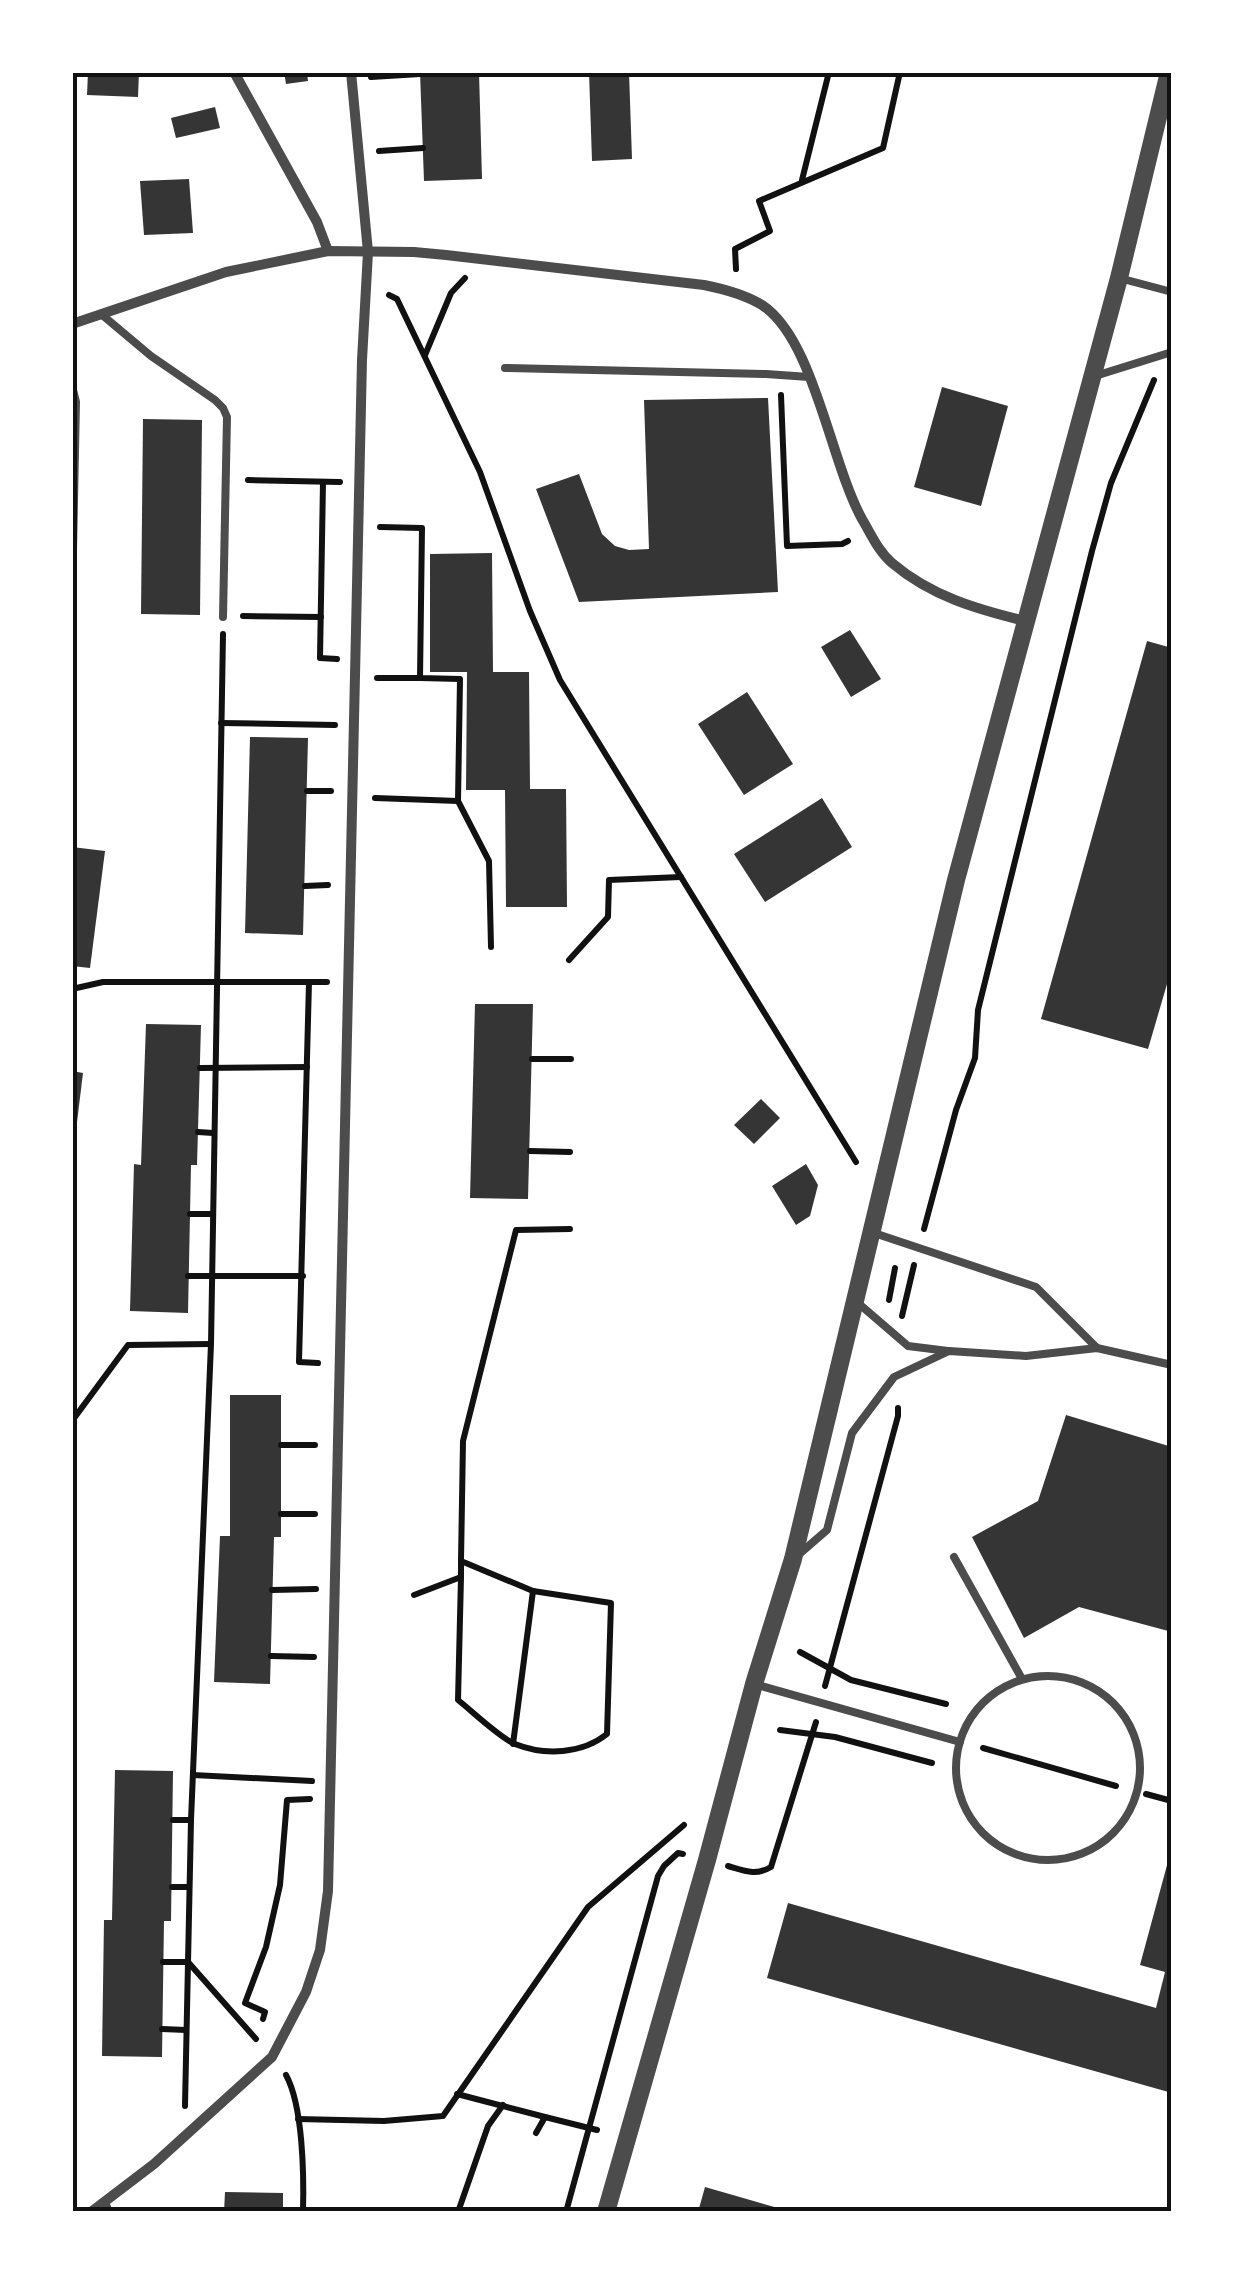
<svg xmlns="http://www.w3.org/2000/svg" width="1244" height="2284" viewBox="0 0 1244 2284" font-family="'Varela Round',sans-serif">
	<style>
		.building { fill: #353535 }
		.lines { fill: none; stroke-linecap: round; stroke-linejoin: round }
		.path { stroke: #111; stroke-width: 6 }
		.service { stroke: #4c4c4c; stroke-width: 8 }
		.minor { stroke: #4c4c4c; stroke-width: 10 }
		.tertiary { stroke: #4c4c4c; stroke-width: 18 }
		.neatline { fill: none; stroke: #111; stroke-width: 4 }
	</style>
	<rect width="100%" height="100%" fill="#fff"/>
	<!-- building -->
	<g class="building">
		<path d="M 88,72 L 139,72 L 138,97 L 87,95 Z"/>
		<path d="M 284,72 L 307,72 L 308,81 L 286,84 Z"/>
		<path d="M 420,72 L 479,72 L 482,179 L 424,181 Z"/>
		<path d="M 589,72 L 629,72 L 632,159 L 592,161 Z"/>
		<path d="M 215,107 L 220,128 L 176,138 L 171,118 Z"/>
		<path d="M 189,179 L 193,233 L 144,235 L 140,181 Z"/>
		<path d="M 942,387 L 1008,406 L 981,506 L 914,487 Z"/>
		<path d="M 768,398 L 778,592 L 579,602 L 536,489 L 579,474 L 602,534 L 615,546 L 629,550 L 649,549 L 644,400 Z"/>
		<path d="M 143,419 L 202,420 L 200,615 L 141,614 Z"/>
		<path d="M 492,553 L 493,672 L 529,672 L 530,789 L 566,789 L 567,907 L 506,907 L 505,790 L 466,790 L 467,672 L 430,672 L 430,554 Z"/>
		<path d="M 850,630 L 881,679 L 851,697 L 821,647 Z"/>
		<path d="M 1147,641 L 1172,648 L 1172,967 L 1148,1049 L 1041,1019 Z"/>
		<path d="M 747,692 L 793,764 L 744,795 L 698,724 Z"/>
		<path d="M 250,737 L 308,738 L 303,935 L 245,933 Z"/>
		<path d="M 822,798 L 852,847 L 765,902 L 734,854 Z"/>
		<path d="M 72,847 L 105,851 L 90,968 L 72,966 Z"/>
		<path d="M 475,1004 L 533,1004 L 528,1199 L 470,1198 Z"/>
		<path d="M 146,1024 L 201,1025 L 197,1165 L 191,1165 L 188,1313 L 130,1311 L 134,1164 L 141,1165 Z"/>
		<path d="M 72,1071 L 83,1073 L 77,1122 L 72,1122 Z"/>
		<path d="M 761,1099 L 780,1118 L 754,1144 L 734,1125 Z"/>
		<path d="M 806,1164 L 818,1185 L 810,1216 L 796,1225 L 772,1186 Z"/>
		<path d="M 230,1395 L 281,1395 L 281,1537 L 274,1537 L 270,1684 L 214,1682 L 220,1536 L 230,1536 Z"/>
		<path d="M 1066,1415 L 1172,1447 L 1172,1632 L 1079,1607 L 1024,1638 L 972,1537 L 1038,1501 Z"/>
		<path d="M 115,1770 L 173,1771 L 171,1921 L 164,1921 L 162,2057 L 102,2056 L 104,1920 L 112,1920 Z"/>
		<path d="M 1170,1854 L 1172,2093 L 767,1978 L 788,1903 L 1156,2008 L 1165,1972 L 1140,1965 Z"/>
		<path d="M 705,2187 L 785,2210 L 785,2212 L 698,2212 Z"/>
		<path d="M 225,2192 L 283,2193 L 283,2212 L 224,2212 Z"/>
	</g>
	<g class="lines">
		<!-- path -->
		<g class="path">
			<path d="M 371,77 L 420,74"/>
			<path d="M 379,151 L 423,148"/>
			<path d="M 802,180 L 829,72"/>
			<path d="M 736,269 L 735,249 L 770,231 L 759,201 L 883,148 L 900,72"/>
			<path d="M 389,295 L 397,299 L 480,472 L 530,611 L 560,680 L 856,1162"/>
			<path d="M 425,355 L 451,293 L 465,278"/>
			<path d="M 781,395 L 787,546 L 842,544 L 848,541"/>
			<path d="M 248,480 L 340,482"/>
			<path d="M 323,482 L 320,658 L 337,659"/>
			<path d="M 380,527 L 422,528 L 420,678 L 460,679 L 458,801 L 489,861 L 491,947"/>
			<path d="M 243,616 L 321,617"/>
			<path d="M 377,678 L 420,678"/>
			<path d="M 221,723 L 335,725"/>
			<path d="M 307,791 L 331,791"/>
			<path d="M 375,798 L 458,801"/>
			<path d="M 305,886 L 328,885"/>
			<path d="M 569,960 L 608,917 L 609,880 L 681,877"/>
			<path d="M 309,982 L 299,1362 L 318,1363"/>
			<path d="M 72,989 L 103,982 L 327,982"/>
			<path d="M 532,1059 L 571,1059"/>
			<path d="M 200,1068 L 307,1067"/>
			<path d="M 198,1132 L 213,1133"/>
			<path d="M 530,1151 L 570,1152"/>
			<path d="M 190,1214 L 213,1214"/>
			<path d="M 924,1229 L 956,1110 L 975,1058 L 978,1010 L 1092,551 L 1111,483 L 1154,380"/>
			<path d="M 188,1276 L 303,1276"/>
			<path d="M 889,1300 L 895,1268"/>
			<path d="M 902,1316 L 914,1265"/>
			<path d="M 72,1421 L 128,1345 L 211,1344"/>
			<path d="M 281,1445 L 315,1445"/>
			<path d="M 281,1514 L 315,1514"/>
			<path d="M 461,1561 L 533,1591 L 611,1603 L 607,1734 C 582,1754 545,1756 515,1744 C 500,1738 472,1711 458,1700 L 461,1577 L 461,1561 L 463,1441 L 516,1230 L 570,1229"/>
			<path d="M 272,1590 L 316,1589"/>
			<path d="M 414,1595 L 461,1577"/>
			<path d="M 800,1652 L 851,1680 L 946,1704"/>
			<path d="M 271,1656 L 314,1657"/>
			<path d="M 825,1686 L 898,1416 L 898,1408"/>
			<path d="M 780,1730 L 835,1737 L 932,1763"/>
			<path d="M 513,1744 L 533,1591"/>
			<path d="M 983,1748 L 1116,1786"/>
			<path d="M 193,1775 L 312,1781"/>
			<path d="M 1146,1794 L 1172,1801"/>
			<path d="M 173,1820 L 191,1820"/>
			<path d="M 728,1866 C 745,1871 756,1876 771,1867 L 816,1722"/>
			<path d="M 172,1887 L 189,1887"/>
			<path d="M 163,1962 L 188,1962 L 256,2039"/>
			<path d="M 263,2019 L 265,2012 L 245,2003 L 266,1947 L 280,1885 L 287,1800 L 310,1799"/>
			<path d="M 162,2029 L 186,2030"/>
			<path d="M 286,2075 C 303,2106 304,2175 303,2212"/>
			<path d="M 457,2094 L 545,2117"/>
			<path d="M 185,2106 L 191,1820 L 211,1344 L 223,634"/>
			<path d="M 298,2119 L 384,2121 L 443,2116 L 588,1907 L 684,1825"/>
			<path d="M 536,2133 L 545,2117 L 597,2130"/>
			<path d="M 458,2212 L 488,2126 L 503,2105"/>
			<path d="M 566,2212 L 658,1876 L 664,1866 L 678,1853 L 683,1854"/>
		</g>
		<!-- service -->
		<g class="service">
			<path d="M 1119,278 L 1172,292"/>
			<path d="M 101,314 L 151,356 L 215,400 L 223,408 L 227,417 L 223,617"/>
			<path d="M 505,368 L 766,374 L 809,377"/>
			<path d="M 1095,376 L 1172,352"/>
			<path d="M 871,1232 L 1036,1287 L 1097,1348"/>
			<path d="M 858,1303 L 908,1346 L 948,1351"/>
			<path d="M 797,1556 L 827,1530 L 852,1433 L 894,1377 L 949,1351 L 1026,1356 L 1097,1348 L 1172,1365"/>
			<path d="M 954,1557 L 1022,1679"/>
			<circle cx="1048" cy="1768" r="92"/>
			<path d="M 754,1684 L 960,1742"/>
			<path d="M 105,2202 L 109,2212"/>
		</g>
		<!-- minor -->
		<g class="minor">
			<path d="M 234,72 L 317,222 L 328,251"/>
			<path d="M 72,324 L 226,272 L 328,251 L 414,252 L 446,255 L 704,285 C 724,289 744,294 762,305 C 814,339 830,461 862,519 C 871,534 878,551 892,563 C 931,596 976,609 1025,621"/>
			<path d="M 72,390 L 75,402 L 72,550"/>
			<path d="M 91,2212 L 154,2164 L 272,2057 L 306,1992 L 320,1950 L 328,1891 L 362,360 L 368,252 L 351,72"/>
		</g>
		<!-- tertiary -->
		<path class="tertiary" d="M 606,2212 L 707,1860 L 754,1684 L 793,1559 L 956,880 L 1119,278 L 1169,72"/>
	</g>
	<!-- border -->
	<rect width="1244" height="2284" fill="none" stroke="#ffffff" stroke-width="150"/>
	<rect x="75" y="75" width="1094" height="2134" class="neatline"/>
</svg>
